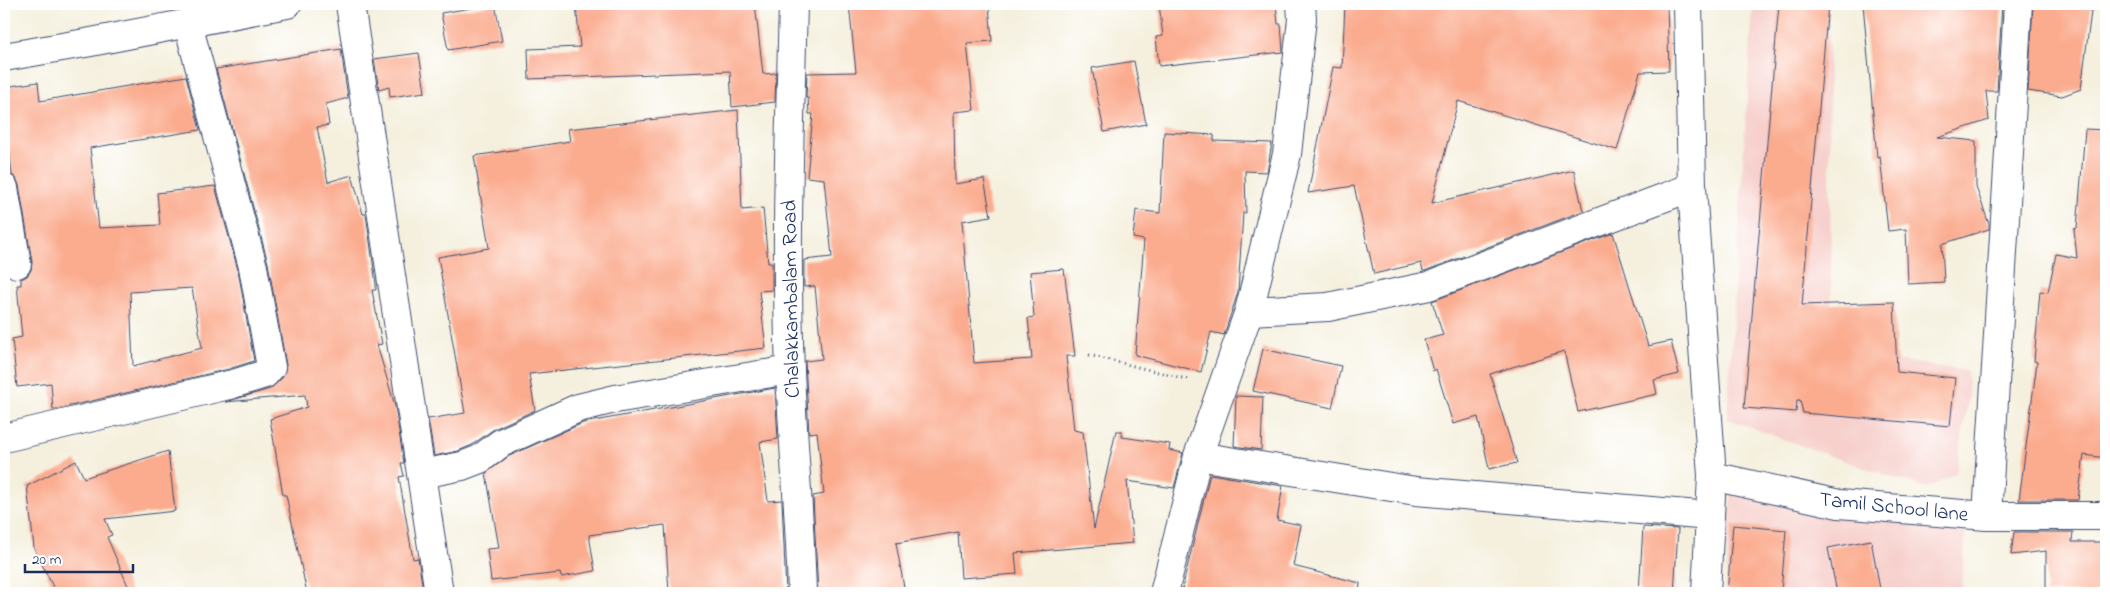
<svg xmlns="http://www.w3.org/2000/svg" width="2110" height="597" viewBox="0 0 2110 597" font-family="'Indie Flower',sans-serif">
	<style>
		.built { fill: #f7d0cc }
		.building { fill: #fbac8f; fill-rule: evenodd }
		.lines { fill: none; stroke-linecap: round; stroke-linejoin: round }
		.minor-casing { stroke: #3c4c71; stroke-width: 30 }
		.path { stroke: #3c4c71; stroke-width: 3; stroke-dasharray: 1 4; stroke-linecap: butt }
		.minor { stroke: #fff; stroke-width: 28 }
		.labels { text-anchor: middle; stroke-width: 4; stroke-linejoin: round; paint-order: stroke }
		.street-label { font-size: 21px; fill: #1b2f5e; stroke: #fff }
	</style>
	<rect width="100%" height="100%" fill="#fff"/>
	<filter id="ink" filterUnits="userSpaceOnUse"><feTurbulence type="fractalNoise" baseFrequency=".02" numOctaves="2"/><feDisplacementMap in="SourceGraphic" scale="10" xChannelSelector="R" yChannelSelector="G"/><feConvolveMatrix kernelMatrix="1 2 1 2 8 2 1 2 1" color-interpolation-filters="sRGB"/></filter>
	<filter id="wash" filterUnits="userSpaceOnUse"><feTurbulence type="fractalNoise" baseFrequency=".0096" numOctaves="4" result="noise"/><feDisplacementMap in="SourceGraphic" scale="20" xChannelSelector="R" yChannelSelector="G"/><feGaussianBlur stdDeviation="1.12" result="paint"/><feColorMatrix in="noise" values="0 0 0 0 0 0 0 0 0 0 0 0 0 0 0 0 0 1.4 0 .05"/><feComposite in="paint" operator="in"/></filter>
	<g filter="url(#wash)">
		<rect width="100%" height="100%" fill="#f5f0de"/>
		<!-- built -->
		<g class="built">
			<path d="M 1753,4 L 1828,4 L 1832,350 L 1967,371 L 1969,396 L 1956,473 L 1927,488 L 1859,466 L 1727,419 Z"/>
			<path d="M 1731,487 L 1966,519 L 1962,593 L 1726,593 Z"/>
		</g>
		<g id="blocks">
			<!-- building -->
			<g class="building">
				<path d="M 495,4 L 502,41 L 448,50 L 441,13 Z"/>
				<path d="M 576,4 L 755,4 L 763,74 L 776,73 L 775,102 L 732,107 L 730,71 L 529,79 L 528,49 L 580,47 Z"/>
				<path d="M 849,4 L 989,4 L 992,41 L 967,43 L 974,110 L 954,112 L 955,184 L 984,179 L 991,216 L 962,221 L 974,363 L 1032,359 L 1028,318 L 1034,317 L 1030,272 L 1064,269 L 1075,356 L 1066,356 L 1074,430 L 1083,432 L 1094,529 L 1116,431 L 1122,431 L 1122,437 L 1170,444 L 1169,450 L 1183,453 L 1174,488 L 1127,481 L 1133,543 L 1015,553 L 1017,574 L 961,578 L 958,532 L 896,543 L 905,593 L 818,593 L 813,496 L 824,494 L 817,432 L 809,433 L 805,361 L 822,359 L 815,286 L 804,287 L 804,260 L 832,257 L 824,179 L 807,177 L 813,114 L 809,114 L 808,98 L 806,98 L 807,73 L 856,72 Z"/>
				<path d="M 1159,4 L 1276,4 L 1278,24 L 1281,24 L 1283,52 L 1159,66 L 1156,37 L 1163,36 Z"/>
				<path d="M 1345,4 L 1667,4 L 1669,71 L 1640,72 L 1617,150 L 1458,101 L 1432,203 L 1574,170 L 1583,211 L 1425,271 L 1423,271 L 1421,263 L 1374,274 L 1354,186 L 1308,193 L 1333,67 L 1342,68 Z"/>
				<path d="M 1779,4 L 1828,4 L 1802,305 L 1894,302 L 1897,372 L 1955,378 L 1950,426 L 1803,413 L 1800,400 L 1797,400 L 1796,412 L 1744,408 Z"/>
				<path d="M 1863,4 L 2002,4 L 1997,91 L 1986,91 L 1989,120 L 1937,137 L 1976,141 L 1976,187 L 1989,224 L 1989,229 L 1942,244 L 1944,282 L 1908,284 L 1906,229 L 1888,231 L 1880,156 L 1877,157 Z"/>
				<path d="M 2033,4 L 2092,4 L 2081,89 L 2062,96 L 2028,91 Z"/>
				<path d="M 341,49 L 348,98 L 326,104 L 329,125 L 317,127 L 328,182 L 352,175 L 363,214 L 366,214 L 376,284 L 376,290 L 372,290 L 382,344 L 377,345 L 395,406 L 404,463 L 401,463 L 404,476 L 399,477 L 413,559 L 418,558 L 423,590 L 399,593 L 307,593 L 286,495 L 283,495 L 270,419 L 307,407 L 305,395 L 225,402 L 270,389 L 283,377 L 286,365 L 268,263 L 216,69 Z"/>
				<path d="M 419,53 L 425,92 L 390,97 L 389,87 L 379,90 L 374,59 Z"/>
				<path d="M 1134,61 L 1146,124 L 1104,132 L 1092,68 Z"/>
				<path d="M 186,76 L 200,130 L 90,148 L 99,228 L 160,225 L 157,193 L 215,186 L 238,270 L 254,361 L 229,369 L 53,410 L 51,383 L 17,387 L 12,339 L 22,337 L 17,285 L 21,285 L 21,279 L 27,276 L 31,270 L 32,262 L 19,185 L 16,178 L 12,175 L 4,104 L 4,87 L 38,82 L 40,101 ZM 192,288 L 202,348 L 133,366 L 130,292 Z"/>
				<path d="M 738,110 L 742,210 L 763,208 L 768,263 L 772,263 L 772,290 L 759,291 L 766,348 L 529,374 L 535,410 L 494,429 L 472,445 L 458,451 L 434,456 L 428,419 L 465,413 L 438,257 L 489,248 L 474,156 L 570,141 L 568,129 Z"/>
				<path d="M 2085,129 L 2106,130 L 2106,458 L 2084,455 L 2078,500 L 2019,500 L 2037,362 L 2034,361 L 2040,291 L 2048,292 L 2056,254 L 2077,258 L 2074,229 L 2077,228 Z"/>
				<path d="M 1164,132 L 1214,135 L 1214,141 L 1272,143 L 1267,172 L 1245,171 L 1246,213 L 1243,213 L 1238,292 L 1224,335 L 1211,332 L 1201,372 L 1135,355 L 1144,240 L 1133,238 L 1136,210 L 1160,213 Z"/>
				<path d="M 1613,233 L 1648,346 L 1671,341 L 1679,374 L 1654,380 L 1657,394 L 1578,412 L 1564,351 L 1490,374 L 1517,463 L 1489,469 L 1478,417 L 1453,424 L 1436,369 L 1433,371 L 1424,340 L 1443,335 L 1432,301 Z"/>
				<path d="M 1263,349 L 1341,366 L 1332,408 L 1253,391 Z"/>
				<path d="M 775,388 L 778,439 L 760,442 L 768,501 L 782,500 L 786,593 L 669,593 L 665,525 L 589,535 L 595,571 L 561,577 L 560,573 L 491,581 L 487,549 L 499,548 L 486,473 L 509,456 L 583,423 Z"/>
				<path d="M 1236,396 L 1263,397 L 1261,450 L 1234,446 Z"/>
				<path d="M 168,451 L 175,511 L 105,519 L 112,535 L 107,537 L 131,593 L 56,593 L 34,548 L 27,486 L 76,461 L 84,478 Z"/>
				<path d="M 1210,474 L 1283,486 L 1277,520 L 1301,525 L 1293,566 L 1360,583 L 1359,593 L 1181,593 Z"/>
				<path d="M 1733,525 L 1786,530 L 1781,593 L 1727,593 Z"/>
				<path d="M 1643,527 L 1678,529 L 1674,593 L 1639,593 Z"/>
				<path d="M 2014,532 L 2073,532 L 2072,542 L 2106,542 L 2106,593 L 2046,593 L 2046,551 L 2011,555 Z"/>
				<path d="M 1871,540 L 1880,589 L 1859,593 L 1837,593 L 1828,548 Z"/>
			</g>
		</g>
	</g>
	<g filter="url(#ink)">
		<use href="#blocks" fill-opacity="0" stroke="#3c4c71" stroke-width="1"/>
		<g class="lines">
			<defs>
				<g id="minor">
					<path d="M 350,4 L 439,593"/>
					<path d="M 793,4 C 790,126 785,248 790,370 C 793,445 800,519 802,593"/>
					<path d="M 1688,4 L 1692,187 L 1712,476"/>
					<path d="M 4,57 L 91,42 L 287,4"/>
					<path d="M 4,188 L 17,264"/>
					<path d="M 1249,311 L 1328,307 L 1429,286 L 1692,187"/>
					<path d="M 4,438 L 233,384 L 265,374 L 271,367 L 253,267 L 188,24"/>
					<path d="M 1198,456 L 1416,491 L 1710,516"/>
					<path d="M 422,474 L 462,466 L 480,459 L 501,443 L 578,408 L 615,399 L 790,370"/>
					<path d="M 1987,516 L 2018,4"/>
					<path d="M 1164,593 L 1198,456 L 1249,311 L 1287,154 L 1302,19 L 1301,4"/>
					<path d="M 1706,593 L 1712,476 L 1839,504 L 1987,516 L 2106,516"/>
				</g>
			</defs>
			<!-- minor casing -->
			<use href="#minor" class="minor-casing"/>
			<!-- path -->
			<path class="path" d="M 1089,355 L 1190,380"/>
			<!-- minor -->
			<use href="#minor" class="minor"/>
		</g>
	</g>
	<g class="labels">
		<!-- street labels -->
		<g class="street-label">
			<text transform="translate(790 299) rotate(-91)" y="7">Chalakkambalam Road</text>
			<text transform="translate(1894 506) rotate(6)" y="7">Tamil School lane</text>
		</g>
	</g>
	<!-- margin -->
	<rect width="2110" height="597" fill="none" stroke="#fff" stroke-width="20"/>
	<!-- scale -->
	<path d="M25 564v8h108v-8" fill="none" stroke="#1b2f5e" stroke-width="2.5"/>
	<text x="32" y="564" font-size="15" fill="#1b2f5e" stroke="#ffffff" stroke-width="4" paint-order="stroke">20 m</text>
</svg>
